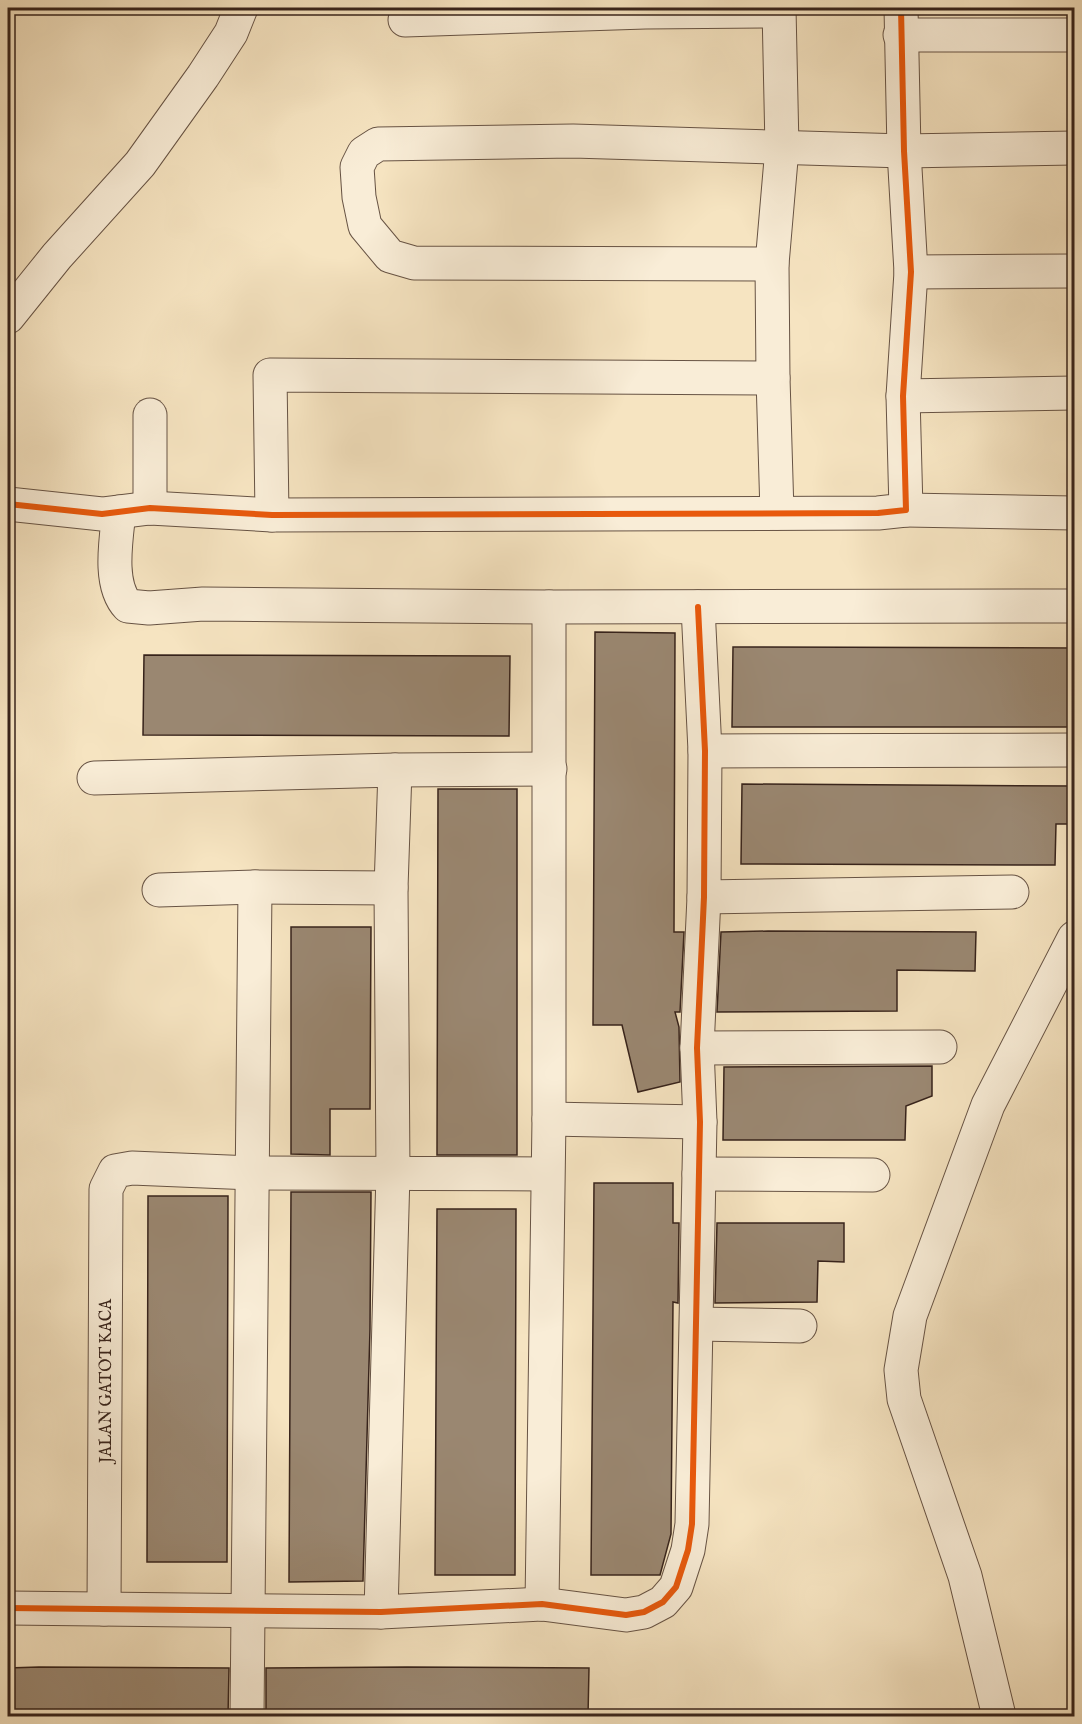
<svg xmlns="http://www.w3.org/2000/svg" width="1082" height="1724" viewBox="0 0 1082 1724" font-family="'IM FELL English',serif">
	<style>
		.building { fill: #9a8771; stroke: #37231b; stroke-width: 1.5 }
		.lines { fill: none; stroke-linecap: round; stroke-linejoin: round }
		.minor-casing { stroke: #675344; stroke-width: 35 }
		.minor { stroke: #f9edd7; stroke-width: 33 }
		.cycleway-casing { stroke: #f9edd7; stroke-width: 10 }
		.cycleway { stroke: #e8590c; stroke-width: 6 }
		.labels { text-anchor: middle; stroke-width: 5; stroke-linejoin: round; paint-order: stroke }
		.street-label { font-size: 16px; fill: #37231b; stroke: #f9edd7 }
	</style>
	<rect width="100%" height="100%" fill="#f6e4c1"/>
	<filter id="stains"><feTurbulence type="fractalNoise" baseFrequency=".00333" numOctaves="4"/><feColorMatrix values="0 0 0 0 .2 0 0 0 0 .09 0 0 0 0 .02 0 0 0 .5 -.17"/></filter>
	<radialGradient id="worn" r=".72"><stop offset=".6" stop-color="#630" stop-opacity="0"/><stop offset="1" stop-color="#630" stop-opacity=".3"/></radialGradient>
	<!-- building -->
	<g class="building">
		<path d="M 595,632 L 675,633 L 674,932 L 684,932 L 680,1012 L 675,1012 L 679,1027 L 680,1082 L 638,1092 L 622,1025 L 593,1025 Z"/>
		<path d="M 733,647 L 1074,648 L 1074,727 L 732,727 Z"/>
		<path d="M 144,655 L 510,656 L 509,736 L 143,735 Z"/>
		<path d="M 742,784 L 1074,786 L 1074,824 L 1056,824 L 1055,865 L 741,864 Z"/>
		<path d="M 438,789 L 517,789 L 517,1155 L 437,1155 Z"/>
		<path d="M 291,927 L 371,927 L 370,1109 L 330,1109 L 330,1155 L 291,1154 Z"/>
		<path d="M 768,931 L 976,932 L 975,971 L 897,970 L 897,1011 L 717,1012 L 721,932 Z"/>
		<path d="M 932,1066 L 932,1096 L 906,1106 L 905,1140 L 723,1140 L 724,1067 Z"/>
		<path d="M 594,1183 L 673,1183 L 673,1223 L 679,1223 L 678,1303 L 673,1302 L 671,1534 L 660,1575 L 591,1575 Z"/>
		<path d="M 291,1192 L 371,1192 L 370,1329 L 363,1581 L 289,1582 Z"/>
		<path d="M 148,1196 L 228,1196 L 227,1562 L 147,1562 Z"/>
		<path d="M 437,1209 L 516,1209 L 515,1575 L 435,1575 Z"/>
		<path d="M 717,1223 L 844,1223 L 844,1262 L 818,1261 L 817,1302 L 715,1303 Z"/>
		<path d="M 39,1667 L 229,1668 L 228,1716 L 8,1716 L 8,1668 Z"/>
		<path d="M 407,1667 L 589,1668 L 588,1716 L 266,1716 L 266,1668 Z"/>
	</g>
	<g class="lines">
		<defs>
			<g id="minor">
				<path d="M 405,20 L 645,12 L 779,11"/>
				<path d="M 900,35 L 1074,35"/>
				<path d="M 772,264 L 414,263 L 390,256 L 365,226 L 359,197 L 357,167 L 364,153 L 378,144 L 573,141 L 904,151 L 1074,148"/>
				<path d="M 911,272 L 1074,271"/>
				<path d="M 8,317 L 57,256 L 140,164 L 203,76 L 231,33 L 241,8"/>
				<path d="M 903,396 L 1074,393"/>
				<path d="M 150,415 L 150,508"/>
				<path d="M 8,504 L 102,514 L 150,508 L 272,515 L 878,513 L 906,510 L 903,396 L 911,272 L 904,151 L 901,8"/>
				<path d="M 906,510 L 1074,513"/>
				<path d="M 119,512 C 116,540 108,585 128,606 L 149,608 L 203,604 L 549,607 L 1074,606"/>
				<path d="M 777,513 L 773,378 L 772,264 L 782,148 L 779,8"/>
				<path d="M 272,515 L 270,375 L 773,378"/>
				<path d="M 705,751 L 1074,750"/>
				<path d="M 94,778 L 395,770 L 550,769"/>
				<path d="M 159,890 L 255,887 L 391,888"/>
				<path d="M 704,897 L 1012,892"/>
				<path d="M 697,1048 L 940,1047"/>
				<path d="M 549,1119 L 700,1122"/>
				<path d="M 699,1174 L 873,1175"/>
				<path d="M 697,1324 L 800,1326"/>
				<path d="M 542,1604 L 549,1119 L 549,607"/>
				<path d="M 8,1608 L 381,1612 L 542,1604 L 626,1615 L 644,1612 L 663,1602 L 676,1587 L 688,1550 L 692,1524 L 700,1122 L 697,1048 L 704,897 L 705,751 L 698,607"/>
				<path d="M 104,1609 L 106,1189 L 115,1171 L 132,1168 L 252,1173 L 547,1174"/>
				<path d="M 381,1612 L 393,1173 L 391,888 L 395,770"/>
				<path d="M 247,1716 L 255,887"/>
				<path d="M 999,1716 L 965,1576 L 904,1399 L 901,1370 L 910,1316 L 988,1105 L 1074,938"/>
			</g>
		</defs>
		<!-- minor casing -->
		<use href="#minor" class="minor-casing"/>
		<!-- minor -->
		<use href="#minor" class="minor"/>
		<defs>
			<g id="cycleway">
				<path d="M 8,504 L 102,514 L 150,508 L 272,515 L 878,513 L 906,510 L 903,396 L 911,272 L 904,151 L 901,8"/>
				<path d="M 8,1608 L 381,1612 L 542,1604 L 626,1615 L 644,1612 L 663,1602 L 676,1587 L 688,1550 L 692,1524 L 700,1122 L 697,1048 L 704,897 L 705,751 L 698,607"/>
			</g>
		</defs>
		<!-- cycleway casing -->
		<use href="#cycleway" class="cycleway-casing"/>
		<!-- cycleway -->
		<use href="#cycleway" class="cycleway"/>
	</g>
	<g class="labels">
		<!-- street labels -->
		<g class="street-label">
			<text transform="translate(105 1381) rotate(-90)" y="6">JALAN GATOT KACA</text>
		</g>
	</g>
	<!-- margin -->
	<rect width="1082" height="1724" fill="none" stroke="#f6e4c1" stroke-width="30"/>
	<rect x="9" y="9" width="1064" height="1706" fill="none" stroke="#37231b" stroke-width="3"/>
	<rect x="15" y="15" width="1052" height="1694" fill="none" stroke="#37231b" stroke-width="1.5"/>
	<rect width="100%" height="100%" filter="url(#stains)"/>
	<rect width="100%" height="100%" fill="url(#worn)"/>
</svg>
